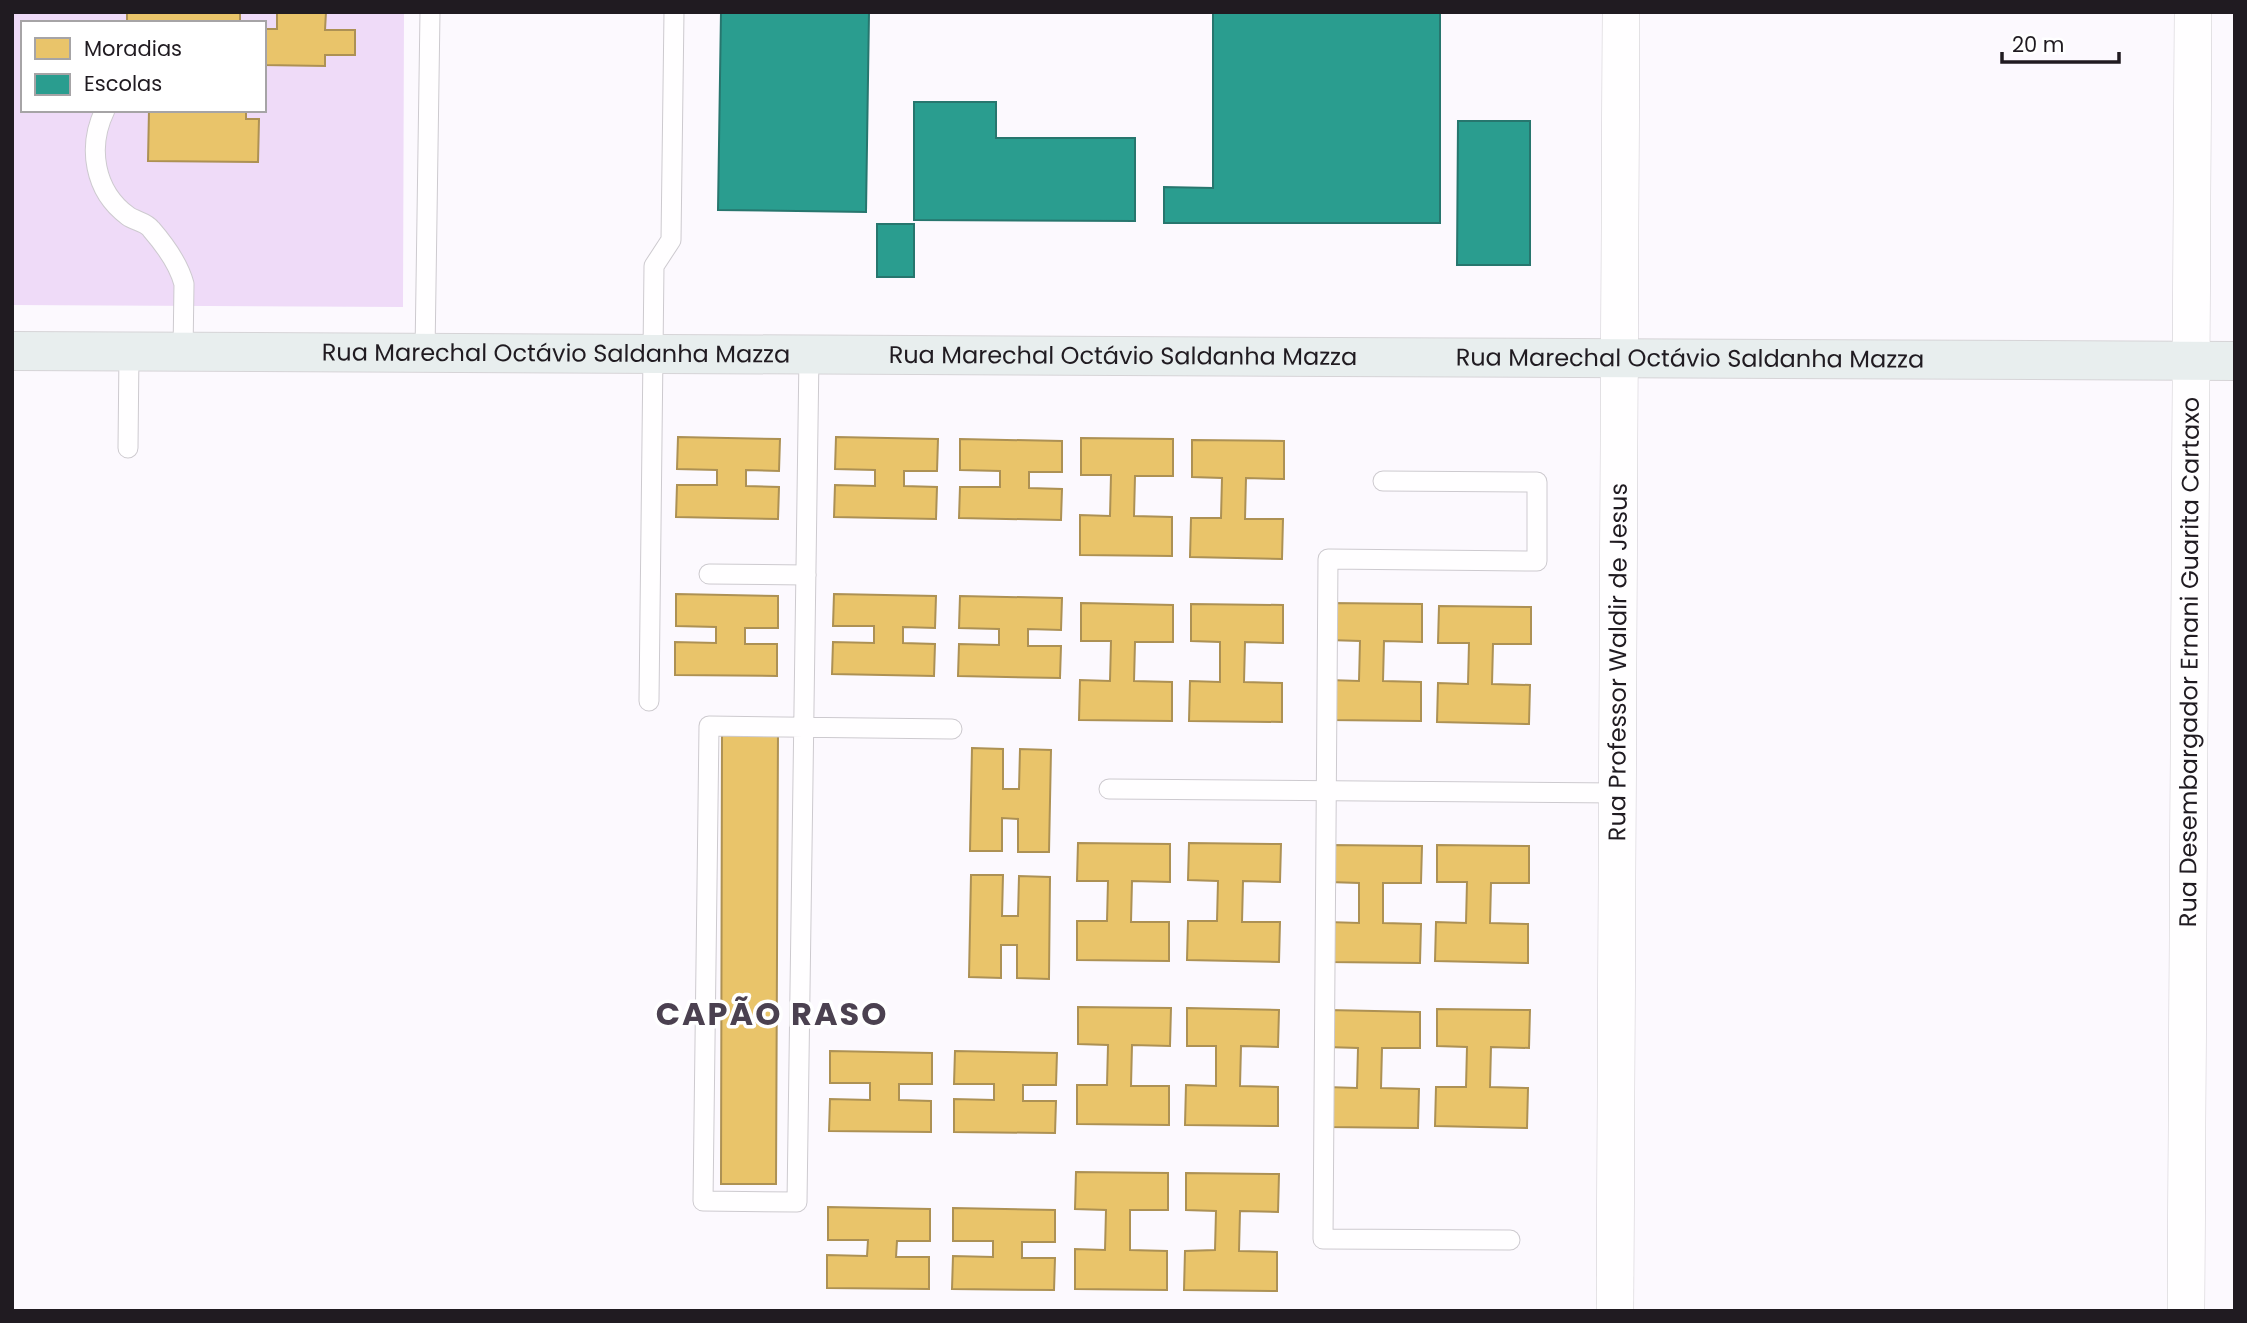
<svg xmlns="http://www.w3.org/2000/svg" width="2247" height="1323" viewBox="0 0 2247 1323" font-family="Poppins,sans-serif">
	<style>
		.green { fill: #efdbf8; fill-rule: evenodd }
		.homes { fill: #e9c46a; stroke: #ad9154; stroke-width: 2 }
		.schools { fill: #2a9d8f; stroke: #27766e; stroke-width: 2 }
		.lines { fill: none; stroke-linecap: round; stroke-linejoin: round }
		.service-casing { stroke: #cdcacf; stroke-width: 21 }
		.minor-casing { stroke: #cdcacf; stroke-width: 38 }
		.primary-casing { stroke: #d6d4d7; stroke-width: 40 }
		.service { stroke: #fffeff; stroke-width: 19 }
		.minor { stroke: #fffeff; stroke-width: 37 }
		.primary { stroke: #e8eeee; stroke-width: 38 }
		.labels { text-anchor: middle; stroke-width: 7; stroke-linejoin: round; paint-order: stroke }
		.street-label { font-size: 24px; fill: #201b21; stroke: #fff }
		.district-label { font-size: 32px; font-weight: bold; letter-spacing: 2px; fill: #4b4150; stroke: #fff }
	</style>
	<rect width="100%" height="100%" fill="#fcf9fe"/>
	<!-- green -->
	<path class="green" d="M 12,12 L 404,12 L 403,307 L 12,305 ZM 23,23 L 264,23 L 264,110 L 23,110 Z"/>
	<!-- homes -->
	<g class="homes">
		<rect x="127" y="12" width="113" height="11"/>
		<path d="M 277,12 L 326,12 L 325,30 L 355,30 L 355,55 L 325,55 L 325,66 L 264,65 L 264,29 L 277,29 Z"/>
		<path d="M 149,110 L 246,110 L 246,119 L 259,119 L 258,162 L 148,161 Z"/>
		<path d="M 678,437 L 780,439 L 779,471 L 746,470 L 746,486 L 779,487 L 778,519 L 676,517 L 677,485 L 717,485 L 717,470 L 677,469 Z"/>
		<path d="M 836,437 L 938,439 L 937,471 L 904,471 L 904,486 L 937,487 L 936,519 L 834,517 L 835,485 L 875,486 L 875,470 L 835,469 Z"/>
		<path d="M 1081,438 L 1173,439 L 1173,476 L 1135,476 L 1134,516 L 1172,517 L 1172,556 L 1080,555 L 1080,515 L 1110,516 L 1111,475 L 1081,475 Z"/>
		<path d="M 960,439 L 1062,441 L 1062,472 L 1029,472 L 1029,488 L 1062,489 L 1061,520 L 959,518 L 960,487 L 1000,487 L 1000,471 L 960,470 Z"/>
		<path d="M 1192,440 L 1284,441 L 1284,479 L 1246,478 L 1245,519 L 1283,519 L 1282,559 L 1190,557 L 1191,518 L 1221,518 L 1222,478 L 1192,477 Z"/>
		<path d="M 676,594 L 778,596 L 778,628 L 745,628 L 745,644 L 777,644 L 777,676 L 675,675 L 675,642 L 716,643 L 716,627 L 676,626 Z"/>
		<path d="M 834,594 L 936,596 L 935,628 L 903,627 L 903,643 L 935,644 L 934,676 L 832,674 L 833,642 L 874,643 L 874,626 L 833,626 Z"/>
		<path d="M 960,596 L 1062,598 L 1061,630 L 1028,629 L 1028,646 L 1061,646 L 1060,678 L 958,676 L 959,644 L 999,645 L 999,629 L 959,628 Z"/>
		<path d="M 1081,603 L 1173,605 L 1173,642 L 1135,642 L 1134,681 L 1172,682 L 1172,721 L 1079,720 L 1080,680 L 1110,681 L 1111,641 L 1081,641 Z"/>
		<path d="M 1330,603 L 1422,604 L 1422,642 L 1384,641 L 1383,681 L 1421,682 L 1421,721 L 1329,720 L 1329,680 L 1359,681 L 1360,641 L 1329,640 Z"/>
		<path d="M 1191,604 L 1283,605 L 1283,643 L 1245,642 L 1244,682 L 1282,683 L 1282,722 L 1189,721 L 1190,681 L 1220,682 L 1220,642 L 1191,641 Z"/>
		<path d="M 1439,606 L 1531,607 L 1531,644 L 1493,644 L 1492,684 L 1530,685 L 1529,724 L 1437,722 L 1438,683 L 1468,684 L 1469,643 L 1438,643 Z"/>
		<path d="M 722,730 L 778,730 L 776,1184 L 721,1184 Z"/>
		<path d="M 972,748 L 1003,749 L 1003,789 L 1019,789 L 1020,749 L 1051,750 L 1049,852 L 1018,852 L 1018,819 L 1002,818 L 1002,851 L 970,851 Z"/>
		<path d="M 1078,843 L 1170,844 L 1170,882 L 1132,881 L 1131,922 L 1169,922 L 1169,961 L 1077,960 L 1077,921 L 1107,921 L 1108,881 L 1077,881 Z"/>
		<path d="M 1189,843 L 1281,844 L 1280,882 L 1243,881 L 1242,922 L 1280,922 L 1279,962 L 1187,960 L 1188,921 L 1217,921 L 1218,881 L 1188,880 Z"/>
		<path d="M 1330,845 L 1422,846 L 1421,883 L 1383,883 L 1383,923 L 1421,924 L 1420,963 L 1328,962 L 1328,922 L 1359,923 L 1359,883 L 1329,882 Z"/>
		<path d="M 1437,845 L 1529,846 L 1529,883 L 1491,883 L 1490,923 L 1528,924 L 1528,963 L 1435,961 L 1436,922 L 1466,923 L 1467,882 L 1437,882 Z"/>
		<path d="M 971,875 L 1003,875 L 1002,916 L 1018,916 L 1019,876 L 1050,877 L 1049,979 L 1017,978 L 1017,945 L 1001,945 L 1001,978 L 969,977 Z"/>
		<path d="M 1078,1007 L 1171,1008 L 1170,1046 L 1132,1045 L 1131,1086 L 1169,1086 L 1169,1125 L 1077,1124 L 1077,1085 L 1107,1085 L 1108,1045 L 1078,1044 Z"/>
		<path d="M 1187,1008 L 1279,1010 L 1278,1047 L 1241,1046 L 1240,1086 L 1278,1087 L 1278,1126 L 1185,1125 L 1186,1085 L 1216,1086 L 1216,1046 L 1187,1046 Z"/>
		<path d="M 1437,1009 L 1530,1010 L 1529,1048 L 1491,1047 L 1490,1087 L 1528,1088 L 1527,1128 L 1435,1126 L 1436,1087 L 1466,1087 L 1467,1047 L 1437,1046 Z"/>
		<path d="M 1328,1010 L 1420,1012 L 1420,1048 L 1382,1048 L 1381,1088 L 1419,1089 L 1418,1128 L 1326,1127 L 1327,1087 L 1357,1088 L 1358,1048 L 1327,1047 Z"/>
		<path d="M 830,1051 L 932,1053 L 932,1084 L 899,1084 L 899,1100 L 931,1101 L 931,1132 L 829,1131 L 830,1099 L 870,1100 L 870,1083 L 830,1083 Z"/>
		<path d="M 955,1051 L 1057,1053 L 1056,1085 L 1023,1085 L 1023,1101 L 1056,1101 L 1055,1133 L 954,1132 L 954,1099 L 994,1100 L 994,1084 L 954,1084 Z"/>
		<path d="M 1076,1172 L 1168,1173 L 1168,1210 L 1130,1210 L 1130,1250 L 1167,1251 L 1167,1290 L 1075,1289 L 1075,1249 L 1105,1250 L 1106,1210 L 1075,1209 Z"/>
		<path d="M 1186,1173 L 1279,1174 L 1278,1212 L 1240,1211 L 1239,1251 L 1277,1252 L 1277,1291 L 1184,1290 L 1185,1251 L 1215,1250 L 1216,1211 L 1186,1210 Z"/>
		<path d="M 828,1207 L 930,1209 L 930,1241 L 897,1241 L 896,1257 L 929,1257 L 929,1289 L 827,1288 L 827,1255 L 867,1256 L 868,1240 L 828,1240 Z"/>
		<path d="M 953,1208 L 1055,1210 L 1055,1242 L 1022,1242 L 1022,1258 L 1055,1258 L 1054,1290 L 952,1289 L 953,1256 L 993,1257 L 993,1241 L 953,1241 Z"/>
	</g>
	<!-- schools -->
	<g class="schools">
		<path d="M 721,12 L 869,12 L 866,212 L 718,210 Z"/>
		<path d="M 1213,12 L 1440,12 L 1440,223 L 1164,223 L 1164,187 L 1213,188 Z"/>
		<path d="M 914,102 L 996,102 L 996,138 L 1135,138 L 1135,221 L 914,220 Z"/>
		<path d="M 1458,121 L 1530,121 L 1530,265 L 1457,265 Z"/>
		<rect x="877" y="224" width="37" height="53"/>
	</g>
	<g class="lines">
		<defs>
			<g id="service">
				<path d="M 105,110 C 87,147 94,191 128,216 C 135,221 146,222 151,229 C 164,244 179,265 184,284 L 183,352"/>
				<path d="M 425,353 L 430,12"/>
				<path d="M 809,355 C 804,637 802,920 797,1202 L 703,1201 L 709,726 L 952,729"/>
				<path d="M 128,448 L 129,352"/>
				<path d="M 1383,481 L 1537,482 L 1537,561 L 1328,559 L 1323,1239 L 1510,1240"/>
				<path d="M 709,574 L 806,575"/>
				<path d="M 649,701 L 654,266 L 671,240 L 674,12"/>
				<path d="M 1109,789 L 1617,793"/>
			</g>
			<g id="minor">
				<path id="s1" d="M 1615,1311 L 1621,12"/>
				<path id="s2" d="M 2186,1311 L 2193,12"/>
			</g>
			<g id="primary">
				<path id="s3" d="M 12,351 L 2235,361"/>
			</g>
		</defs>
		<!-- service casing -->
		<use href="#service" class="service-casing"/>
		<!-- minor casing -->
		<use href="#minor" class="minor-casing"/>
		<!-- primary casing -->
		<use href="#primary" class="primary-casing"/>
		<!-- service -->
		<use href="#service" class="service"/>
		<!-- minor -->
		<use href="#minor" class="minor"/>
		<!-- primary -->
		<use href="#primary" class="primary"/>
	</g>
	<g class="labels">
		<!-- street labels -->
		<g class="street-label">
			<text dy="8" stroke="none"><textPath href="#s3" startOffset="544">Rua Marechal Octávio Saldanha Mazza</textPath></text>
			<text dy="8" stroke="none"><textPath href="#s3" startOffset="1111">Rua Marechal Octávio Saldanha Mazza</textPath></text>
			<text dy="8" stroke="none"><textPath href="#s3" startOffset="1678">Rua Marechal Octávio Saldanha Mazza</textPath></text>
			<text dy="8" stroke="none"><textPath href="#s1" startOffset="649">Rua Professor Waldir de Jesus</textPath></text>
			<text dy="8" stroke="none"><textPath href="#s2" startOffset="649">Rua Desembargador Ernani Guarita Cartaxo</textPath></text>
		</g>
		<!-- district labels -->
		<g class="district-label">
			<text x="772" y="1025">CAPÃO RASO</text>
		</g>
	</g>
	<!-- border -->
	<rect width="2247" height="1323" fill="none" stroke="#201b21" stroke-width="28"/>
	<!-- legend -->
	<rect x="21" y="21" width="245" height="91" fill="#ffffff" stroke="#a6a4a6" stroke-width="2"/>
	<rect x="35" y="38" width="35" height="21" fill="#e9c46a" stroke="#a6a4a6" stroke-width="2"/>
	<text x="84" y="56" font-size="21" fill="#201b21">Moradias</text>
	<rect x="35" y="74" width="35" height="21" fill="#2a9d8f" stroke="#a6a4a6" stroke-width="2"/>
	<text x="84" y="91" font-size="21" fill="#201b21">Escolas</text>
	<!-- scale -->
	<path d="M2002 52v10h117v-10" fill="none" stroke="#201b21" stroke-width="3.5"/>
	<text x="2012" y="52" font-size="21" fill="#201b21" stroke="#ffffff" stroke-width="5" paint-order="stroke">20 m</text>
</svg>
